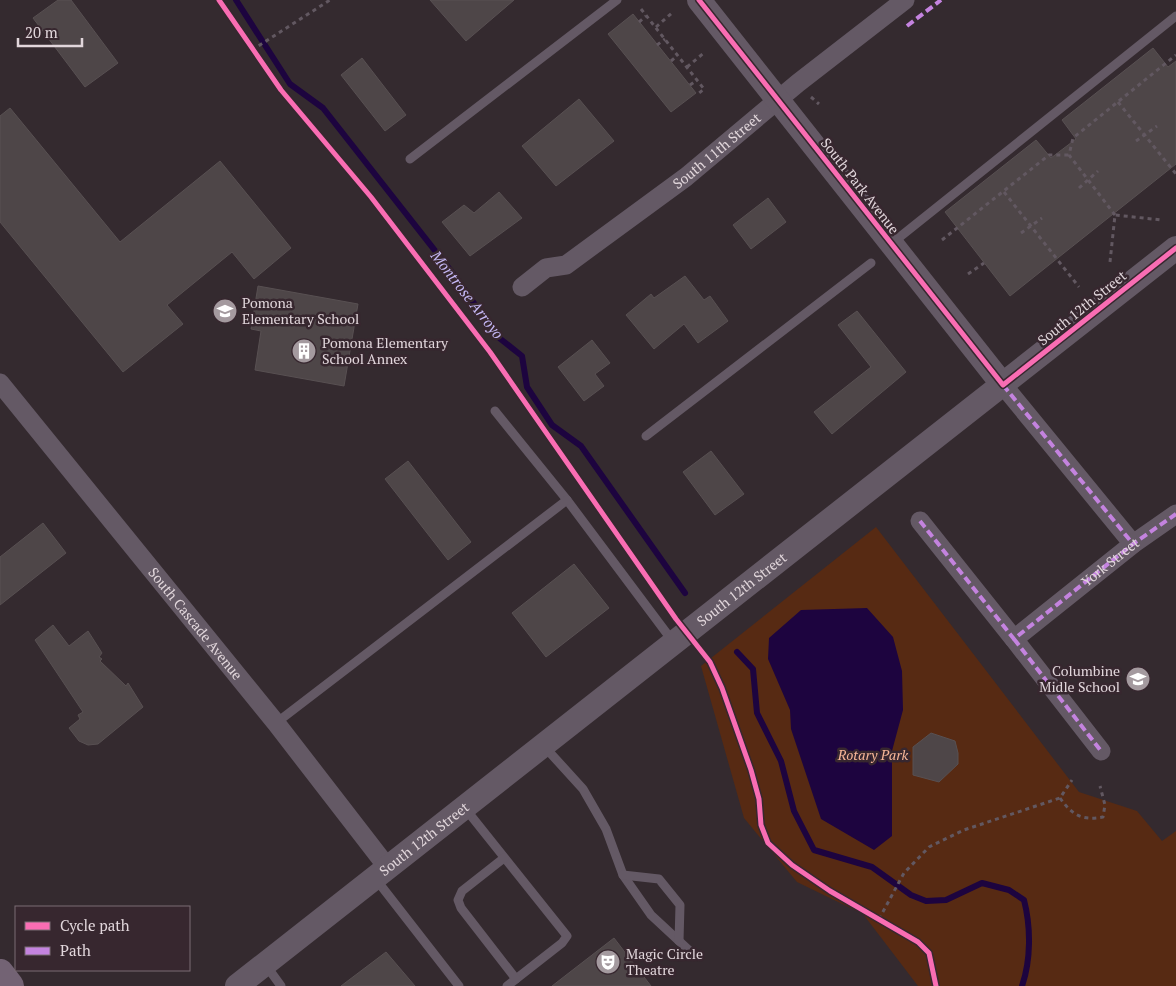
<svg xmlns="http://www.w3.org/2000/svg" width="1176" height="986" viewBox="0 0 1176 986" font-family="'PT Serif',serif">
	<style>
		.green { fill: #572a13 }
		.water { fill: #1d043f }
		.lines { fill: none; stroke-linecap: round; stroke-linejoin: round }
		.stream { stroke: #1d043f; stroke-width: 6 }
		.building { fill: #4e4648; stroke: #585052 }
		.path { stroke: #625861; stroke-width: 3; stroke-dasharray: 4 4; stroke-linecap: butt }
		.service { stroke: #645965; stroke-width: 9 }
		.minor { stroke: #645965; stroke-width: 19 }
		.tertiary { stroke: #645965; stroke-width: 24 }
		.trunk { stroke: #736374; stroke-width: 28 }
		.quiet { stroke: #c483df; stroke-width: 4; stroke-dasharray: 8 4; stroke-linecap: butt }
		.cycleway-casing { stroke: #37272f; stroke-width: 8 }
		.cycleway { stroke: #f96db3; stroke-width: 5 }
		.labels { text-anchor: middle; stroke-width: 5; stroke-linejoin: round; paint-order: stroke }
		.street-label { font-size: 14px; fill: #e1d6db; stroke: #37272f }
		.poi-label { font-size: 14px; fill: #e1d6db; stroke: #37272f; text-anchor: start }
		.park-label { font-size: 14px; font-style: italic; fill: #f7b698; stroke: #37272f }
		.water-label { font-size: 15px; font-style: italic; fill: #c5b8f5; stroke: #37272f }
	</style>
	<rect width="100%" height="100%" fill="#342a2f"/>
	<!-- green -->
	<path class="green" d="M 876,527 L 1079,792 L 1137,811 L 1162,841 L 1176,831 L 1176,986 L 918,986 L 863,914 L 797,882 L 744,818 L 701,666 Z"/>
	<!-- water -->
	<path class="water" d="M 867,608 L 893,637 L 902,671 L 903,710 L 892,751 L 892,836 L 874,850 L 821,819 L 791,729 L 790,710 L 768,659 L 769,638 L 801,610 Z"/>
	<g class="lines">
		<!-- stream -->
		<g class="stream">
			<path d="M 236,0 L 290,84 L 323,108 L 451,271 L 498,337 L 522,356 L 527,387 L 552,425 L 581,446 L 685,593"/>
			<path d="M 737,652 L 753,669 L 757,713 L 781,761 L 794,811 L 814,850 L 872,867 L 911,895 L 926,901 L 946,900 L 982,883 L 1009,890 L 1024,900 C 1031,927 1031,960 1022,986"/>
		</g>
	</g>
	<!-- building -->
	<g class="building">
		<path d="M 58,0 L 71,0 L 118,63 L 85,87 L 33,18 Z"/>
		<path d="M 430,0 L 514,0 L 466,41 Z"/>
		<path d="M 633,14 L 696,93 L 671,112 L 608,34 Z"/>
		<path d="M 1153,48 L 1168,67 L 1176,61 L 1176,164 L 1010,296 L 945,212 L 1036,140 L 1051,158 L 1076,139 L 1062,120 Z"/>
		<path d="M 362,58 L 406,115 L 385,131 L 341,75 Z"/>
		<path d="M 579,99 L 614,141 L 556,186 L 522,146 Z"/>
		<path d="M 10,108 L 120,242 L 220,161 L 291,248 L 254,279 L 232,252 L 167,305 L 183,324 L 123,372 L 0,222 L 0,116 Z"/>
		<path d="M 499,192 L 522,218 L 470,256 L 442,222 L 464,205 L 474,213 Z"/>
		<path d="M 768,198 L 786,222 L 751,249 L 733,225 Z"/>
		<path d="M 685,276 L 704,300 L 710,296 L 728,321 L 698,343 L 684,324 L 654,349 L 626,315 L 651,294 L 654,298 Z"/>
		<path d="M 258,286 L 358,304 L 344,386 L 255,370 L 261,331 L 251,329 Z"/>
		<path d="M 857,311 L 906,372 L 832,434 L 814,412 L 871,367 L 838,325 Z"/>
		<path d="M 592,340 L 610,363 L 595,374 L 604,386 L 584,401 L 558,367 Z"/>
		<path d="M 711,451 L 744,494 L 715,515 L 683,472 Z"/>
		<path d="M 408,461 L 471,542 L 448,560 L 385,479 Z"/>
		<path d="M 43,523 L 66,553 L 0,605 L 0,557 Z"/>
		<path d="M 574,564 L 609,608 L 546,657 L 512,613 Z"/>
		<path d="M 53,625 L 69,646 L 88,631 L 102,653 L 99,657 L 102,659 L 100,661 L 126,686 L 128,683 L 143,707 L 98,744 L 88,745 L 79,741 L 69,728 L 80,719 L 78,715 L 83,712 L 35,640 Z"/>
		<path d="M 931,733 L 955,741 L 958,753 L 958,764 L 939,782 L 913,775 L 913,747 Z"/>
		<path d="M 614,938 L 651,986 L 552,986 Z"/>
		<path d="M 386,952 L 415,986 L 341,986 Z"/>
	</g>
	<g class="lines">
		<!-- path -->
		<g class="path">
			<path d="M 641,9 L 704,89 L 698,94"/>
			<path d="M 639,22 L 646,16"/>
			<path d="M 656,27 L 673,12"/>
			<path d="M 657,45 L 665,39"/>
			<path d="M 252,50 L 330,0"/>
			<path d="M 671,61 L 677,56"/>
			<path d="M 687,67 L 705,52"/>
			<path d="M 690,85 L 697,80"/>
			<path d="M 811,97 L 819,104"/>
			<path d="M 1118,102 L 1176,174"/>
			<path d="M 1136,141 L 1157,126"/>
			<path d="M 1079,188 L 1098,171"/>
			<path d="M 1004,192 L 1079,287"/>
			<path d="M 1115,215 L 1069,155 L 1073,138 L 1176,55"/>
			<path d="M 1021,233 L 1042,218"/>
			<path d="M 942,240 L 1049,155 L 1069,155"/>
			<path d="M 1110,262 L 1115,215 L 1162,220"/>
			<path d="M 968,274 L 984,263"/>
			<path d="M 1060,798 C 1072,815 1082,821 1103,817 L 1105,805 L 1100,786"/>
			<path d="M 879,919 L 904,873 L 929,847 L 964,830 L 1060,798 L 1072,780"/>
		</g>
		<!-- service -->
		<g class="service">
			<path d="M 410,159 L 617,0"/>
			<path d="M 891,244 L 1176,16"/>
			<path d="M 495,411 L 567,500 L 674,643"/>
			<path d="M 646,436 L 871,263"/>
			<path d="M 276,723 L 567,500"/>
			<path d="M 543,745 L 583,789 L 606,829 L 623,875 L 651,915 L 693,954"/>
			<path d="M 464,807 L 567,936 L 562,943 L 507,986"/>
			<path d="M 504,858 L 462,891 L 458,900 L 461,908 L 516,979"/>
			<path d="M 623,875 L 659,879 L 680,905 L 679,941"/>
			<path d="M 375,878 L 459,986"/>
			<path d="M 265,964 L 281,986"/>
		</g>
		<!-- minor -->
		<g class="minor">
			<path id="s1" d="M 522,287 L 546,268 L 566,265 L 686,177 L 798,83 L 905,0"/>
			<path id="s2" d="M 0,383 L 276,723 L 388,868"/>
			<path d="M 1003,385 L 1133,544"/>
			<path id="s3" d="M 920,521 L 1014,639 L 1133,544 L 1176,514"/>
			<path d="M 1014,639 L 1101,751"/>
		</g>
		<!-- tertiary -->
		<g class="tertiary">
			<path d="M 699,0 L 1003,385"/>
			<path id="s4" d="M 237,986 L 1176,248"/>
		</g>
		<!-- trunk -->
		<path class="trunk" d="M 0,973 L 10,986"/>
		<!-- quiet -->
		<g class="quiet">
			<path d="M 907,26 L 941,0"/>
			<path d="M 1003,385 L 1133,544"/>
			<path d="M 920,521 L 1014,639 L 1133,544 L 1176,514"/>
			<path d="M 1014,639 L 1101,751"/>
		</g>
		<defs>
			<g id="cycleway">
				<path d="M 219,0 L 281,90 L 371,197 L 490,352 L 676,619 L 710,662 L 722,688 L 751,770 L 759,799 L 761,825 L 768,843 L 792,865 L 830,891 L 918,942 L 929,953 L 936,986"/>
				<path d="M 699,0 L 1003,385 L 1176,248"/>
			</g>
		</defs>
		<!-- cycleway casing -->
		<use href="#cycleway" class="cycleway-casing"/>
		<!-- cycleway -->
		<use href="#cycleway" class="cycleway"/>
	</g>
	<!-- icons -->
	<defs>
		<symbol id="school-disc" viewBox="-11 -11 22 22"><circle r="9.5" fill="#a49a9f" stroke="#37272f"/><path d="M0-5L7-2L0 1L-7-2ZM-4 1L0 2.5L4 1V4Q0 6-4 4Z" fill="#fff"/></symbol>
		<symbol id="building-disc" viewBox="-11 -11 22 22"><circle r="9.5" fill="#a49a9f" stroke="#37272f"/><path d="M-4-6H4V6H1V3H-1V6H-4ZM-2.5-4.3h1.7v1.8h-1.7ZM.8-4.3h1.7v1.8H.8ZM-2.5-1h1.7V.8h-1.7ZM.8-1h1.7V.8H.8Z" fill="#fff"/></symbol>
		<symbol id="theatre-disc" viewBox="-11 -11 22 22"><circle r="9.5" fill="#a49a9f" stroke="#37272f"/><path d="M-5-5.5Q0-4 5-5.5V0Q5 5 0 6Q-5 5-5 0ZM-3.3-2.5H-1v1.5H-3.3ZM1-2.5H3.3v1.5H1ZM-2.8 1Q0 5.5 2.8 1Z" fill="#fff"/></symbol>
	</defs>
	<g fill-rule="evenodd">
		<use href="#school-disc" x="211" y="297" width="28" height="28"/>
		<use href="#building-disc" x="290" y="337" width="28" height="28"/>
		<use href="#school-disc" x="1124" y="665" width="28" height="28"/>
		<use href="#theatre-disc" x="594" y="948" width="28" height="28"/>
	</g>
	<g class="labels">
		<!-- street labels -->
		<g class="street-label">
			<text dy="5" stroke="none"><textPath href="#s1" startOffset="240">South 11th Street</textPath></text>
			<text transform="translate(860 186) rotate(52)" y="5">South Park Avenue</text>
			<text transform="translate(1082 308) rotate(-39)" y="5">South 12th Street</text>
			<text dy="5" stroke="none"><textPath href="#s3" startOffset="274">York Street</textPath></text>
			<text dy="5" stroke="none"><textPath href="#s4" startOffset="642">South 12th Street</textPath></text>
			<text dy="5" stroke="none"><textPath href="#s2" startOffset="310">South Cascade Avenue</textPath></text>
			<text dy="5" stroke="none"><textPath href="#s4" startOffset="238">South 12th Street</textPath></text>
		</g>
		<!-- poi labels -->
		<g class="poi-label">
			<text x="242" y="308">Pomona<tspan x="242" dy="16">Elementary School</tspan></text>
			<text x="322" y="348">Pomona Elementary<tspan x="322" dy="16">School Annex</tspan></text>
			<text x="1120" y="676" text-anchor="end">Columbine<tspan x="1120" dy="16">Midle School</tspan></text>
			<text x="626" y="959">Magic Circle<tspan x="626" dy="16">Theatre</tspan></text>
		</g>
		<!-- park labels -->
		<g class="park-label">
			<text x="873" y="760">Rotary Park</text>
		</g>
		<!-- water labels -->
		<g class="water-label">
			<text transform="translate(467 295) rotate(52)" y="5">Montrose Arroyo</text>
		</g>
	</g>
	<!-- legend -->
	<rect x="15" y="906" width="175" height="65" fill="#37272f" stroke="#7b6d74"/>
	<rect x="25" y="922" width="25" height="8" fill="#f96db3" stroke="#7b6d74"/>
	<text x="60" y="931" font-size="15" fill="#e1d6db">Cycle path</text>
	<rect x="25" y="947" width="25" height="8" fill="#c483df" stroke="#7b6d74"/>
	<text x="60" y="956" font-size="15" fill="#e1d6db">Path</text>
	<!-- scale -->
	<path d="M18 38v8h64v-8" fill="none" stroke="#e1d6db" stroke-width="2.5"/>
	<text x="25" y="38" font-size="15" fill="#e1d6db" stroke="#37272f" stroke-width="4" paint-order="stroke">20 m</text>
</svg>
